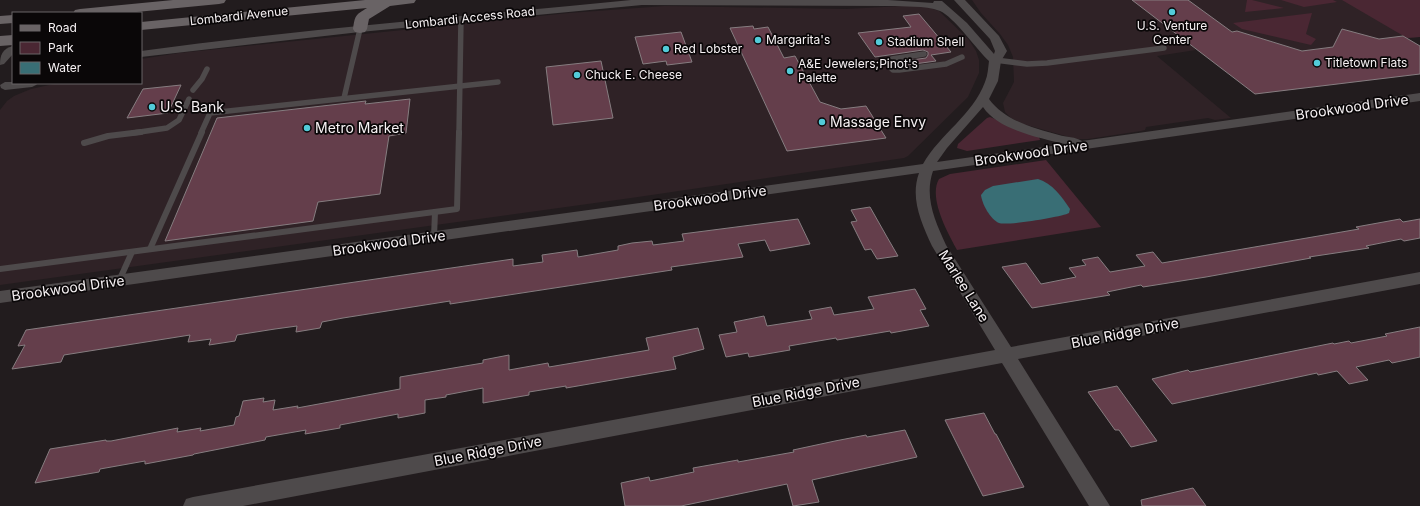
<svg xmlns="http://www.w3.org/2000/svg" width="1420" height="506" viewBox="0 0 1420 506" font-family="Inter,sans-serif">
	<style>
		.built { fill: #2f2226 }
		.green { fill: #4a2733 }
		.water { fill: #396e75 }
		.building { fill: #643e4b; stroke: #867d80 }
		.lines { fill: none; stroke-linecap: round; stroke-linejoin: round }
		.lane-far1 { stroke: #4e4a4b; stroke-width: 5.5 }
		.lane { stroke: #4e4a4b; stroke-width: 6 }
		.street { fill: #4e4a4b; fill-rule: evenodd }
		.secondary { fill: #696365; fill-rule: evenodd }
		.poi-dot { fill: #52cbd9; stroke: #0a0708; stroke-width: 1.5 }
		.labels { text-anchor: middle; stroke-width: 3.5; stroke-linejoin: round; paint-order: stroke }
		.far-street-label { font-size: 12px; fill: #f6f1f3; stroke: #0a0708 }
		.far-poi-label { font-size: 12px; fill: #f6f1f3; stroke: #0a0708; text-anchor: start }
		.poi-label { font-size: 14px; fill: #f6f1f3; stroke: #0a0708; text-anchor: start }
		.street-label { font-size: 14px; fill: #f6f1f3; stroke: #0a0708 }
	</style>
	<rect width="100%" height="100%" fill="#221c1e"/>
	<!-- built -->
	<g class="built">
		<path d="M 972,0 L 1420,0 L 1420,37 L 1407,38 L 1403,36 L 1379,39 L 1342,29 L 1338,38 L 1354,44 L 1302,51 L 1237,31 L 1182,38 L 1196,50 L 1157,56 L 1231,118 L 1215,120 L 1208,118 L 1146,127 L 1145,130 L 1141,131 L 1088,139 L 1076,139 L 1023,124 L 1011,118 L 1005,112 L 1003,103 L 1014,82 L 1013,57 L 1008,45 L 1000,34 L 981,13 Z"/>
		<path d="M 922,5 L 939,11 L 969,40 L 976,51 L 979,60 L 979,73 L 968,97 L 908,156 L 904,158 L 631,198 L 0,285 L 0,110 L 7,101 L 14,96 L 31,89 L 58,83 L 141,83 L 141,59 L 179,53 L 569,13 L 665,6 L 846,9 Z"/>
	</g>
	<!-- green -->
	<g class="green">
		<path d="M 1247,0 L 1252,0 L 1284,8 L 1245,12 Z"/>
		<path d="M 1281,0 L 1333,0 L 1337,2 L 1304,7 Z"/>
		<path d="M 1342,0 L 1420,0 L 1420,37 L 1407,38 Z"/>
		<path d="M 1312,13 L 1306,34 L 1316,39 L 1311,45 L 1242,29 L 1233,23 Z"/>
		<path d="M 990,117 L 1039,137 L 1040,140 L 967,151 L 957,148 L 958,144 L 987,118 Z"/>
		<path d="M 1046,160 L 1101,227 L 957,250 C 948,233 928,198 939,179 L 950,174 Z"/>
	</g>
	<!-- water -->
	<path class="water" d="M 1038,179 C 1052,183 1062,197 1070,209 L 1069,213 C 1062,217 1006,226 999,223 C 990,219 982,204 981,195 L 985,190 L 993,186 Z"/>
	<!-- building -->
	<g class="building">
		<path d="M 1132,0 L 1188,0 L 1232,32 L 1237,31 L 1302,51 L 1333,47 L 1342,29 L 1379,39 L 1403,36 L 1420,46 L 1420,74 L 1255,94 Z"/>
		<path d="M 919,14 L 951,52 L 931,55 L 936,61 L 907,65 L 904,61 L 926,58 L 928,55 L 928,52 L 923,50 L 875,57 L 858,33 L 911,27 L 903,16 Z"/>
		<path d="M 753,26 L 754,29 L 768,27 L 784,58 L 795,56 L 820,102 L 841,109 L 866,106 L 886,138 L 787,151 L 730,28 Z"/>
		<path d="M 681,32 L 692,62 L 667,65 L 666,61 L 643,64 L 635,37 Z"/>
		<path d="M 601,61 L 613,118 L 553,125 L 546,67 Z"/>
		<path d="M 181,85 L 168,113 L 127,118 L 143,89 Z"/>
		<path d="M 410,99 L 406,133 L 389,136 L 380,194 L 318,202 L 313,221 L 165,241 L 217,118 L 366,101 L 365,104 Z"/>
		<path d="M 870,207 L 887,237 L 898,256 L 877,259 L 871,249 L 865,250 L 851,222 L 857,221 L 851,210 Z"/>
		<path d="M 798,219 L 810,244 L 770,251 L 765,240 L 738,244 L 743,257 L 671,267 L 672,270 L 450,304 L 450,301 L 343,318 L 322,322 L 320,328 L 296,332 L 297,326 L 275,329 L 237,335 L 235,341 L 209,345 L 211,339 L 188,342 L 190,335 L 64,355 L 61,362 L 12,369 L 25,345 L 18,346 L 26,330 L 513,259 L 513,266 L 543,262 L 542,255 L 577,250 L 578,257 L 618,250 L 618,246 L 632,243 L 652,241 L 653,245 L 684,241 L 682,234 Z"/>
		<path d="M 1400,219 L 1403,222 L 1420,219 L 1420,238 L 1404,241 L 1401,239 L 1366,246 L 1369,248 L 1309,257 L 1311,258 L 1206,277 L 1143,287 L 1141,285 L 1107,292 L 1110,295 L 1032,308 L 1002,267 L 1026,263 L 1041,284 L 1076,277 L 1069,268 L 1086,265 L 1082,260 L 1098,257 L 1110,272 L 1145,266 L 1136,255 L 1153,252 L 1162,263 L 1359,229 L 1356,227 Z"/>
		<path d="M 915,289 L 926,309 L 920,310 L 929,326 L 891,333 L 890,331 L 837,340 L 836,338 L 789,346 L 790,350 L 749,357 L 748,353 L 726,357 L 719,335 L 737,332 L 734,322 L 764,316 L 767,326 L 812,319 L 809,311 L 831,307 L 834,315 L 874,309 L 868,297 Z"/>
		<path d="M 1420,327 L 1420,357 L 1392,363 L 1389,360 L 1356,367 L 1368,380 L 1349,384 L 1337,371 L 1318,375 L 1317,373 L 1172,404 L 1152,379 L 1188,370 L 1190,372 L 1333,343 L 1334,344 L 1349,341 L 1351,343 L 1387,336 L 1385,334 Z"/>
		<path d="M 698,328 L 704,349 L 673,357 L 676,369 L 566,388 L 566,386 L 529,392 L 529,395 L 483,403 L 483,388 L 446,395 L 446,397 L 425,400 L 425,413 L 398,418 L 398,414 L 340,425 L 340,428 L 305,434 L 306,430 L 266,437 L 265,440 L 194,454 L 193,455 L 145,464 L 145,461 L 100,469 L 99,472 L 35,483 L 50,449 L 106,440 L 106,441 L 111,441 L 178,428 L 177,432 L 201,428 L 200,431 L 234,425 L 236,417 L 239,416 L 243,401 L 264,398 L 263,402 L 275,400 L 273,410 L 298,406 L 297,408 L 400,389 L 400,377 L 483,363 L 483,360 L 509,355 L 509,370 L 548,363 L 549,367 L 649,350 L 646,338 Z"/>
		<path d="M 1117,386 L 1157,441 L 1131,447 L 1119,430 L 1115,430 L 1088,392 Z"/>
		<path d="M 984,413 L 995,434 L 996,434 L 1024,487 L 983,496 L 945,420 Z"/>
		<path d="M 905,430 L 917,457 L 812,480 L 819,502 L 793,506 L 787,484 L 681,506 L 625,506 L 621,483 L 649,477 L 650,481 L 694,472 L 693,468 L 738,460 L 738,462 L 794,452 L 793,450 L 835,441 L 866,435 L 867,437 Z"/>
		<path d="M 1193,488 L 1206,506 L 1142,506 L 1141,500 Z"/>
	</g>
	<g class="lines">
		<!-- lane-far1 -->
		<g class="lane-far1">
			<path d="M 924,54 L 892,59 L 889,61 L 888,65 L 893,70 L 899,70 L 946,64 L 962,57"/>
			<path d="M 995,60 L 1027,64 L 1047,63 L 1164,48"/>
			<path d="M 193,90 L 202,79 L 207,69"/>
			<path d="M 344,98 L 360,29"/>
			<path d="M 133,133 L 167,128 L 179,120 L 189,99"/>
			<path d="M 201,133 L 210,113 L 498,82"/>
			<path d="M 459,133 L 461,19"/>
		</g>
		<!-- lane -->
		<g class="lane">
			<path d="M 84,143 L 108,136 L 141,132"/>
			<path d="M 434,237 L 435,212"/>
			<path d="M 150,249 L 202,132"/>
			<path d="M 0,269 L 457,209 L 459,132"/>
			<path d="M 119,281 L 132,252"/>
		</g>
		<!-- street -->
		<g class="street">
			<path d="M 631,0 L 888,0 L 933,3 L 934,1 L 942,1 L 967,23 L 994,54 L 995,51 L 990,39 L 954,0 L 965,0 L 999,36 L 1007,51 L 1001,61 L 998,81 L 989,99 C 1005,121 1034,128 1059,135 C 1066,137 1076,137 1082,141 L 1420,93 L 1420,101 L 933,171 C 924,197 935,221 946,245 L 1011,347 L 1420,272 L 1420,284 L 1018,359 L 1110,506 L 1089,506 L 1002,363 L 243,506 L 183,506 L 186,499 L 193,497 L 995,350 L 932,246 C 921,222 910,198 919,173 L 0,303 L 0,291 L 923,164 C 940,134 973,115 985,82 C 988,75 988,68 989,61 C 977,50 953,16 940,11 C 924,5 904,7 888,6 L 642,5 L 360,32 L 141,57 L 141,51 C 304,29 468,16 631,0 ZM 983,107 C 998,130 1040,138 1065,144 L 937,162 L 947,148 Z"/>
			<path d="M 13,46 L 13,54 L 4,64 L 0,65 C 0,55 2,49 13,46 Z"/>
			<path d="M 5,82 L 13,82 L 13,83 L 38,83 L 36,85 L 32,87 L 5,90 L 1,88 L 0,85 Z"/>
		</g>
		<!-- secondary -->
		<g class="secondary">
			<path d="M 173,0 L 226,0 L 224,3 L 219,4 L 126,13 L 73,13 L 75,10 L 80,9 Z"/>
			<path d="M 365,0 L 416,0 L 414,3 L 390,6 L 369,19 L 367,29 L 365,32 L 360,33 L 355,32 L 353,29 C 355,16 355,15 367,8 L 141,30 L 141,22 Z"/>
			<path d="M 13,15 L 13,23 L 0,24 L 0,16 Z"/>
			<path d="M 13,35 L 13,45 L 0,46 L 0,36 Z"/>
		</g>
	</g>
	<!-- markers -->
	<g class="poi-dot">
		<circle cx="1172" cy="12" r="4"/>
		<circle cx="758" cy="40" r="4"/>
		<circle cx="879" cy="42" r="4"/>
		<circle cx="666" cy="49" r="4"/>
		<circle cx="1317" cy="63" r="4"/>
		<circle cx="790" cy="71" r="4"/>
		<circle cx="577" cy="75" r="4"/>
		<circle cx="152" cy="107" r="4"/>
		<circle cx="822" cy="122" r="4"/>
		<circle cx="307" cy="128" r="4"/>
	</g>
	<g class="labels">
		<!-- far-street labels -->
		<g class="far-street-label">
			<text transform="translate(239 16) rotate(-6)" y="4">Lombardi Avenue</text>
			<text transform="translate(470 18) rotate(-6)" y="4">Lombardi Access Road</text>
		</g>
		<!-- far-poi labels -->
		<g class="far-poi-label">
			<text x="1172" y="30" text-anchor="middle">U.S. Venture<tspan x="1172" dy="14">Center</tspan></text>
			<text x="766" y="44">Margarita's</text>
			<text x="887" y="46">Stadium Shell</text>
			<text x="674" y="53">Red Lobster</text>
			<text x="1325" y="67">Titletown Flats</text>
			<text x="798" y="68">A&amp;E Jewelers;Pinot's<tspan x="798" dy="14">Palette</tspan></text>
			<text x="585" y="79">Chuck E. Cheese</text>
		</g>
		<!-- poi labels -->
		<g class="poi-label">
			<text x="160" y="112">U.S. Bank</text>
			<text x="830" y="127">Massage Envy</text>
			<text x="315" y="133">Metro Market</text>
		</g>
		<!-- street labels -->
		<g class="street-label">
			<text transform="translate(1352 107) rotate(-8)" y="5">Brookwood Drive</text>
			<text transform="translate(1031 153) rotate(-8)" y="5">Brookwood Drive</text>
			<text transform="translate(710 198) rotate(-8)" y="5">Brookwood Drive</text>
			<text transform="translate(389 243) rotate(-8)" y="5">Brookwood Drive</text>
			<text transform="translate(964 286) rotate(58)" y="5">Marlee Lane</text>
			<text transform="translate(68 288) rotate(-8)" y="5">Brookwood Drive</text>
			<text transform="translate(1125 333) rotate(-11)" y="5">Blue Ridge Drive</text>
			<text transform="translate(806 392) rotate(-11)" y="5">Blue Ridge Drive</text>
			<text transform="translate(488 451) rotate(-11)" y="5">Blue Ridge Drive</text>
		</g>
	</g>
	<!-- legend -->
	<rect x="12" y="12" width="130" height="72" fill="#0a0708" stroke="#686566"/>
	<rect x="20" y="25" width="20" height="6" fill="#696365" stroke="#686566"/>
	<text x="48" y="32" font-size="12" fill="#f6f1f3">Road</text>
	<rect x="20" y="42" width="20" height="12" fill="#4a2733" stroke="#686566"/>
	<text x="48" y="52" font-size="12" fill="#f6f1f3">Park</text>
	<rect x="20" y="62" width="20" height="12" fill="#396e75" stroke="#686566"/>
	<text x="48" y="72" font-size="12" fill="#f6f1f3">Water</text>
</svg>
